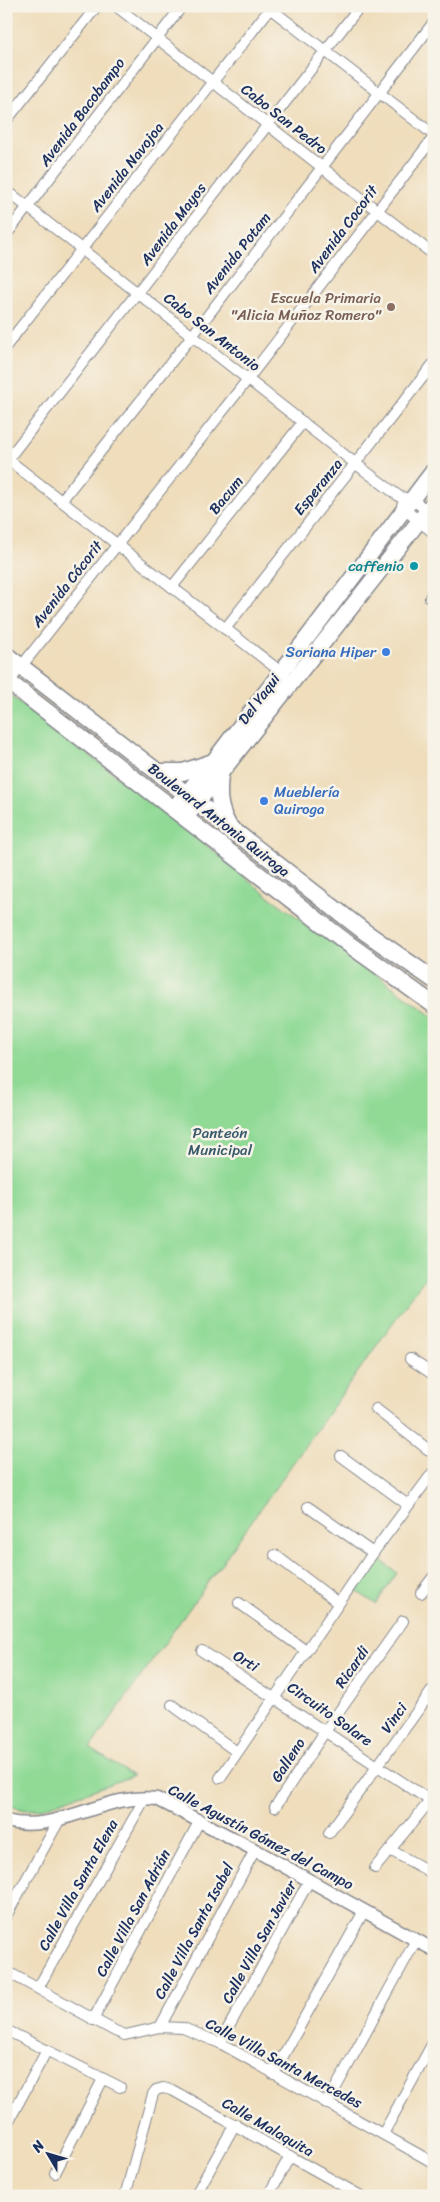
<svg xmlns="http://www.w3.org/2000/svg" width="440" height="2202" viewBox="0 0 440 2202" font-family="Sriracha,sans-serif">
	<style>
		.green { fill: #91da96; stroke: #56847a }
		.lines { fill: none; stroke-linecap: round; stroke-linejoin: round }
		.minor-casing { stroke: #85868c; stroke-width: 12 }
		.tertiary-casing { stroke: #85868c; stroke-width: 15 }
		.secondary-casing { stroke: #85868c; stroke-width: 18 }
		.primary-casing { stroke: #85868c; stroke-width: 19 }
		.minor { stroke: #fff; stroke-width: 10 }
		.tertiary { stroke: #fff; stroke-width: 12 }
		.secondary { stroke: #fff; stroke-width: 15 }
		.primary { stroke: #fff; stroke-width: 16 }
		.education-dot { fill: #8d6e63; stroke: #f7f3e8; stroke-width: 2 }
		.culture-dot { fill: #0f9aa8; stroke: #f7f3e8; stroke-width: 2 }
		.shop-dot { fill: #3f7fe0; stroke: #f7f3e8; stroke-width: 2 }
		.labels { text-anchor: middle; stroke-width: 5; stroke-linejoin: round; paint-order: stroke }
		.street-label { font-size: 15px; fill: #1b2f5e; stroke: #f7f3e8 }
		.education-label { font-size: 15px; fill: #785e54; stroke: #f7f3e8; text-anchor: end }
		.culture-label { font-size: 15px; fill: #0d838f; stroke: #f7f3e8; text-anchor: end }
		.shop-label { font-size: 15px; fill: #366cbe; stroke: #f7f3e8; text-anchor: end }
		.park-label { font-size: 15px; fill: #385a6c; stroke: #f7f3e8 }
	</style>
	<rect width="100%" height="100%" fill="#f7f3e8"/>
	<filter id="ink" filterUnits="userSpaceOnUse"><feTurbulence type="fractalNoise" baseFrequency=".02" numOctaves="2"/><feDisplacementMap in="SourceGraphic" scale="10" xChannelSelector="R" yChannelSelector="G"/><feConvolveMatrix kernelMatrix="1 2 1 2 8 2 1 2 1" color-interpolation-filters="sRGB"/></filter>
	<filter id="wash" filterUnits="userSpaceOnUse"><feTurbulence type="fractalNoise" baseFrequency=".0096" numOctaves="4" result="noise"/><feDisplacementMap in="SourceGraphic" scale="20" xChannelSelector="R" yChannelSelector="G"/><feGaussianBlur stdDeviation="1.12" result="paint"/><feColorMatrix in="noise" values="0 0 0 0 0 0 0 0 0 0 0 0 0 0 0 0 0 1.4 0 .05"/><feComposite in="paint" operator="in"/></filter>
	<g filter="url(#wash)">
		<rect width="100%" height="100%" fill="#efddbb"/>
		<!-- green -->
		<g class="green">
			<path d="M 6,692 L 193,834 L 267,895 L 434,1017 L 434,1265 L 90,1748 L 133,1776 L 39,1809 L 25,1810 L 6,1805 Z"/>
			<path d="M 379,1559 L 397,1573 L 376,1604 L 356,1591 Z"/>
		</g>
	</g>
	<g filter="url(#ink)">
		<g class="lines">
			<defs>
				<g id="minor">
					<path d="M 116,6 L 434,255"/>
					<path d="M 267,6 L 434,135"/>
					<path d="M 6,121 L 97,6"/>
					<path d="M 6,190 L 356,464 L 400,497 L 411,499 L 434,515"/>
					<path d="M 6,235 L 182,6"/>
					<path d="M 6,346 L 272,6"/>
					<path d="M 6,458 L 285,675"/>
					<path d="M 8,459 L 360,6"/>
					<path d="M 61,501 L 192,336 L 434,22"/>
					<path d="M 402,505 L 404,509 L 434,533"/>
					<path d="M 172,587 L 303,422"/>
					<path d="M 434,589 L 430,598 L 434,603"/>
					<path d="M 225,629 L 434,363"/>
					<path d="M 9,682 L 248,379 L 434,137"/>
					<path d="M 410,1359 L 434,1375"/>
					<path d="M 376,1409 L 434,1454"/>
					<path d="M 341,1456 L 408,1505"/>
					<path d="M 308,1507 L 373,1553"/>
					<path d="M 275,1555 L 338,1603"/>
					<path d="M 421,1593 L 434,1576"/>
					<path d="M 239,1603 L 306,1651"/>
					<path d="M 202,1651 L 434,1803"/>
					<path d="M 172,1705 L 237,1752"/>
					<path d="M 220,1778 L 373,1553 L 434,1471"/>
					<path d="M 275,1807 L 326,1730 L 403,1621"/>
					<path d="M 329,1833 L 434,1688"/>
					<path d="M 390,1850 L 434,1874"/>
					<path d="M 375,1868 L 434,1796"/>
					<path d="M 6,1916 L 61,1817"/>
					<path d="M 6,1971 L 115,2031 L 125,2035 L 160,2027 L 183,2028 L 220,2043 L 434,2163"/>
					<path d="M 38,1988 L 145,1798"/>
					<path d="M 93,2020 L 200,1820"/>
					<path d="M 160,2027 L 255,1850"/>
					<path d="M 6,2030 L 120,2087"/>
					<path d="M 220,2043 L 309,1881"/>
					<path d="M 273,2074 L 364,1911"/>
					<path d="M 327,2104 L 416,1940"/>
					<path d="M 6,2126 L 47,2050"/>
					<path d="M 383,2134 L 434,2041"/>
					<path d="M 55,2173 L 103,2079"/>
					<path d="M 125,2196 L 153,2094 L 156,2090 L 163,2088 L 172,2090 L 361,2196"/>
					<path d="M 195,2196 L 235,2124"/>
					<path d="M 268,2196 L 290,2156"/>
				</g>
				<path id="tertiary" d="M 6,1821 C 58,1835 104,1792 157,1799 L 255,1850 L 434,1950"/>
				<g id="secondary">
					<path d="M 174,808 L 213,762 L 434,470"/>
					<path d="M 186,817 L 434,502"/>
				</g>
				<g id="primary">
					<path d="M 6,655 L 365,932 L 434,980"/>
					<path d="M 6,680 L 350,945 L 434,1005"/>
					<path d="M 157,772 L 183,772 L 213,762"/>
					<path d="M 220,775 C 218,794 218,808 228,825"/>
				</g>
			</defs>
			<!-- minor casing -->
			<use href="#minor" class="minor-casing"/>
			<!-- tertiary casing -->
			<use href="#tertiary" class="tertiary-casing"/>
			<!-- secondary casing -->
			<use href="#secondary" class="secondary-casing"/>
			<!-- primary casing -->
			<use href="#primary" class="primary-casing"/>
			<!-- minor -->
			<use href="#minor" class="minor"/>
			<!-- tertiary -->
			<use href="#tertiary" class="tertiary"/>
			<!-- secondary -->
			<use href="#secondary" class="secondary"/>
			<!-- primary -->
			<use href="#primary" class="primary"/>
		</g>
	</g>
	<!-- markers -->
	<circle class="education-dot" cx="391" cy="307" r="5"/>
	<circle class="culture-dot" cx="414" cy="566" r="5"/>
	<g class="shop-dot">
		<circle cx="386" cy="652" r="5"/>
		<circle cx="264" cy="801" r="5"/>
	</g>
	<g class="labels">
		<!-- street labels -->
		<g class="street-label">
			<text transform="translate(82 112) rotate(-53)" y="5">Avenida Bacobampo</text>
			<text transform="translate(284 119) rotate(38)" y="5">Cabo San Pedro</text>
			<text transform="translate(127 167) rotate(-52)" y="5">Avenida Navojoa</text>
			<text transform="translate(173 224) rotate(-53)" y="5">Avenida Mayos</text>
			<text transform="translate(343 229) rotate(-53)" y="5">Avenida Cocorit</text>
			<text transform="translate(237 253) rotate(-52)" y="5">Avenida Potam</text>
			<text transform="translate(212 332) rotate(38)" y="5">Cabo San Antonio</text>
			<text transform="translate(318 487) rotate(-51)" y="5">Esperanza</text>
			<text transform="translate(226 495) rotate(-51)" y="5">Bacum</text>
			<text transform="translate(67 584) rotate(-52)" y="5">Avenida Cócorit</text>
			<text transform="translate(259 699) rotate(-53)" y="5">Del Yaqui</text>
			<text transform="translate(219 820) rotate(38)" y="5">Boulevard Antonio Quiroga</text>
			<text transform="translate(246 1661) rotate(32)" y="5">Orti</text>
			<text transform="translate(352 1667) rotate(-55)" y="5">Ricardi</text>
			<text transform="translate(330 1714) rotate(35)" y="5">Circuito Solare</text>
			<text transform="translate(394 1718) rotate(-54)" y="5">Vinci</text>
			<text transform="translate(288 1760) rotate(-57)" y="5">Galleno</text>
			<text transform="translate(261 1837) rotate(28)" y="5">Calle Agustín Gómez del Campo</text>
			<text transform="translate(78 1885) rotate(-61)" y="5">Calle Villa Santa Elena</text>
			<text transform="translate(133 1913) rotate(-62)" y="5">Calle Villa San Adrián</text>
			<text transform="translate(194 1931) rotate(-62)" y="5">Calle Villa Santa Isabel</text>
			<text transform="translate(259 1942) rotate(-61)" y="5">Calle Villa San Javier</text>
			<text transform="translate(284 2063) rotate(28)" y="5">Calle Villa Santa Mercedes</text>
			<text transform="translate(268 2127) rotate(30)" y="5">Calle Malaquita</text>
		</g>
		<!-- education labels -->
		<g class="education-label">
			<text x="381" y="303">Escuela Primaria<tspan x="381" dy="17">"Alicia Muñoz Romero"</tspan></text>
		</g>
		<!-- culture labels -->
		<g class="culture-label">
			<text x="404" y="571">caffenio</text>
		</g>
		<!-- shop labels -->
		<g class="shop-label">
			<text x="376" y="657">Soriana Hiper</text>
			<text x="274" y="797" text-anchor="start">Mueblería<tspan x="274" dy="17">Quiroga</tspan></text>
		</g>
		<!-- park labels -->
		<g class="park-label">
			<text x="220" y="1138">Panteón<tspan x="220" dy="17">Municipal</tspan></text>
		</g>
	</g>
	<!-- margin -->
	<rect width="440" height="2202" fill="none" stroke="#f7f3e8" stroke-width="25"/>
	<!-- north arrow -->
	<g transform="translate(48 2154) rotate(308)" stroke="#f7f3e8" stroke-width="4" paint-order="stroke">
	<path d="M0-4L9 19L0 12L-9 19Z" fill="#1b2f5e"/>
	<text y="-8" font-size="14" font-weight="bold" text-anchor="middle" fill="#1b2f5e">N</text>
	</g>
</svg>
